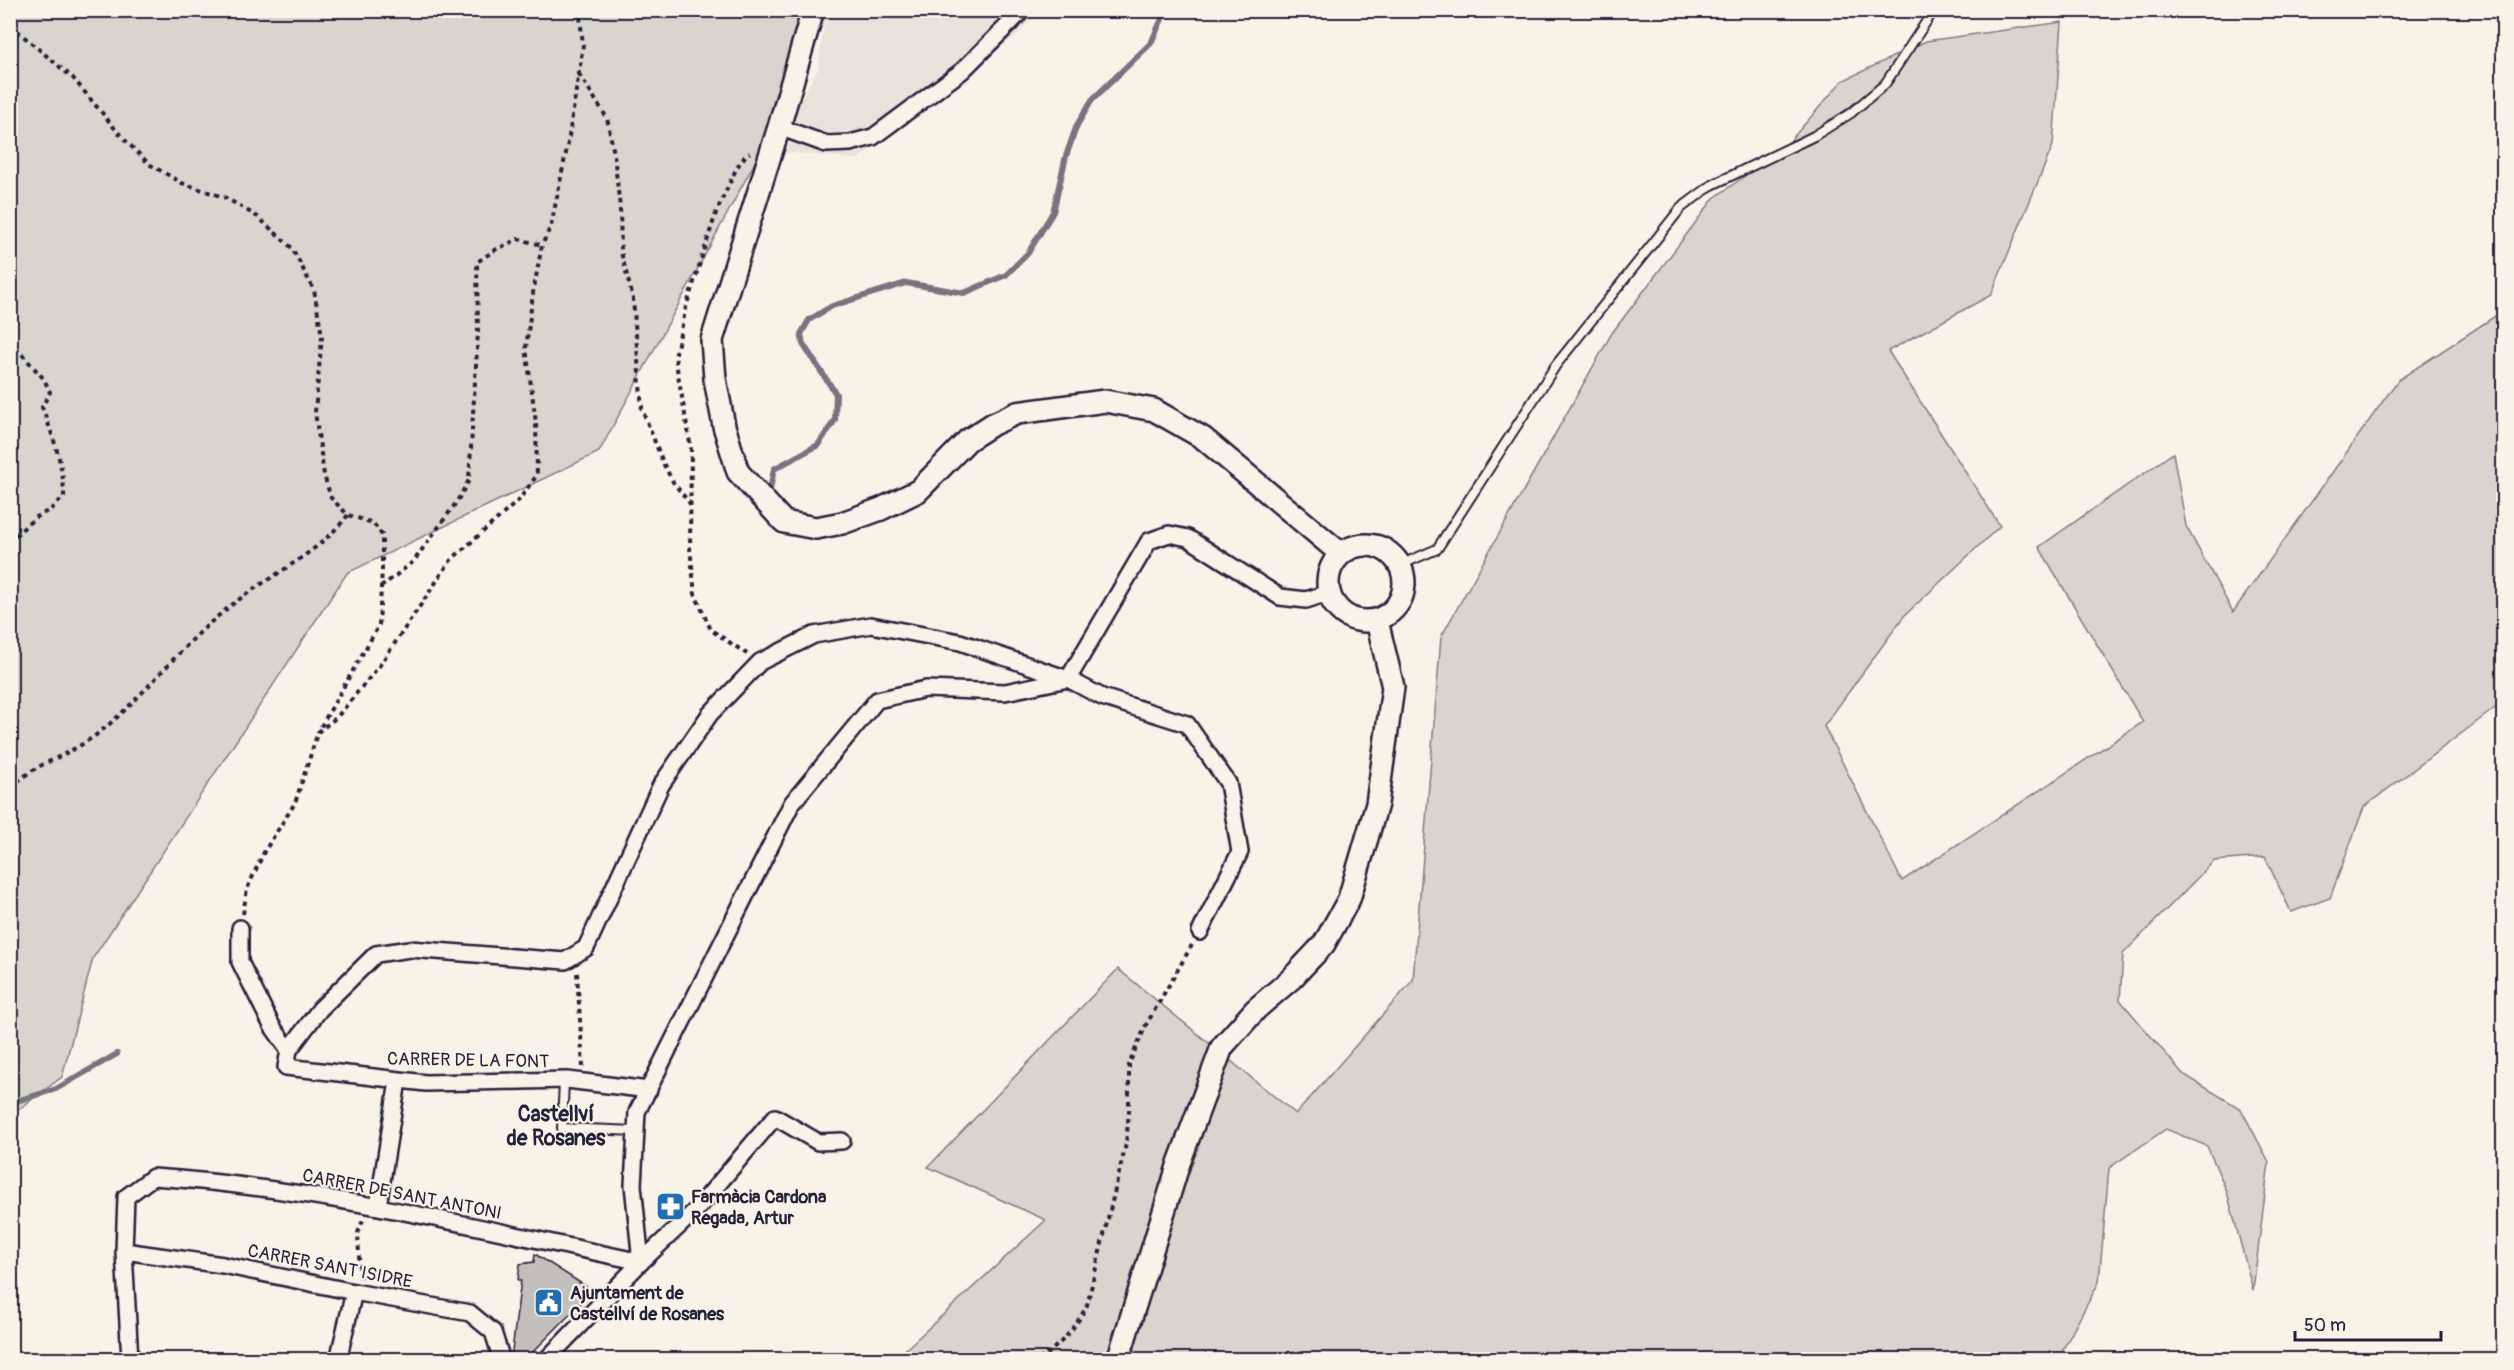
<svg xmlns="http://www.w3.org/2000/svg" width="2514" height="1370" viewBox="0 0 2514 1370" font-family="Pangolin,sans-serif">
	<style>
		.built { fill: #e7e3db }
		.green { fill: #d8d5cf; stroke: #7d7c85; stroke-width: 1.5 }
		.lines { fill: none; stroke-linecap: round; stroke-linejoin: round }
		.stream { stroke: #76747f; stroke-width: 6 }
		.building { fill: #c2bfbd; stroke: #22223b; stroke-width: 1.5 }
		.lane-casing { stroke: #22223b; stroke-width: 12 }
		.street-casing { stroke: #22223b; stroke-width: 20 }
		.secondary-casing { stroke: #22223b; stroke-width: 26 }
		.path { stroke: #22223b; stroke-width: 4; stroke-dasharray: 4.5 4.5; stroke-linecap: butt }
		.lane { stroke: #f7f3e8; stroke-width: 8 }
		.street { stroke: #f7f3e8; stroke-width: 15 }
		.secondary { stroke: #f7f3e8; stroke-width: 21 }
		.labels { text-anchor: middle; stroke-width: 4.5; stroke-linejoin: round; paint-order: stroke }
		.street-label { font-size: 18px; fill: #22223b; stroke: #f7f3e8 }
		.poi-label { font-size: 18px; font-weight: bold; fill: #22223b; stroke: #f7f3e8; text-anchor: start }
		.quarter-label { font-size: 21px; font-weight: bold; fill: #22223b; stroke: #f7f3e8 }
	</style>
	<rect width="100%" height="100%" fill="#f7f3e8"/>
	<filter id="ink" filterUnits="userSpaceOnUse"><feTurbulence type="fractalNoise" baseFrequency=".0167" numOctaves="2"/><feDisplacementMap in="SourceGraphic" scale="12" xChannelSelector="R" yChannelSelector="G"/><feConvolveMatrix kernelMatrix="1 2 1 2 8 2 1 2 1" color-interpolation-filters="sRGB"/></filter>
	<g filter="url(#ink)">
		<!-- built -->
		<path class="built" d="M 826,11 L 1038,11 L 1017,35 L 858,159 L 772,151 L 818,69 Z"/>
		<!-- green -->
		<g class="green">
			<path d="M 11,11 L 824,11 L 805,69 L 599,452 L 347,573 L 93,958 L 62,1077 L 11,1115 Z"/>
			<path d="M 2062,22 L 2053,145 L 1991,295 L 1888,351 L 2000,526 L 1904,616 L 1824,726 L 1902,881 L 2143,722 L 2039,547 L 2173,453 L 2186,526 L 2233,612 L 2398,380 L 2503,311 L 2503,702 L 2364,807 L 2330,898 L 2291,912 L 2265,857 L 2214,861 L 2123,954 L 2120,1000 L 2183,1074 L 2241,1109 L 2269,1162 L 2253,1290 L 2227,1192 L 2207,1146 L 2166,1129 L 2109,1168 L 2099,1282 L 2058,1359 L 894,1360 L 1046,1220 L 928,1167 L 1118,969 L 1296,1114 L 1413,980 L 1441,637 L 1612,333 L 1714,198 L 1784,148 L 1842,81 L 1926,41 Z"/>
		</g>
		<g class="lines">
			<!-- stream -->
			<g class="stream">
				<path d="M 770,490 L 774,469 L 818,445 L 835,420 L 836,394 L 803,344 L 801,334 L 809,320 L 832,306 L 906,283 L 964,293 L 1006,275 L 1028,253 L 1053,212 L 1066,156 L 1077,125 L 1092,100 L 1151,43 L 1166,10"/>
				<path d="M 10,1103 L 56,1089 L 117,1054"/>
			</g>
		</g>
		<!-- building -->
		<path class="building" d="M 535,1254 L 593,1291 L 526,1359 L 511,1359 L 521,1280 L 518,1280 L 520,1264 L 534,1262 Z"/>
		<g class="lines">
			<defs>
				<g id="lane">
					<path d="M 1400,565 L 1437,549 L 1556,365 L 1681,208 L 1712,185 L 1814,136 L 1851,113 L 1885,84 L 1934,10"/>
					<path d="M 564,1080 L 562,1128 L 636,1131"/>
				</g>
				<g id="street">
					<path d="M 779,127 L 826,144 L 850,143 L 873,137 L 962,71 L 1023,10"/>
					<path d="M 240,928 L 240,962 L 272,1026 L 289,1050"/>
					<path d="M 649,1090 L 567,1080 L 426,1083 L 286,1067 L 289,1050 L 320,1009 L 376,954 L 410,949 L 565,961 L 586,948 L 661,785 L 710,714 L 760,662 L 814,635 L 871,625 L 960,642 L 1068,679 L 1102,697 L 1187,724 L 1228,783 L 1240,852 L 1200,932"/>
					<path d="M 378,1206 L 398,1081"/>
					<path d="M 124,1251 L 223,1265 L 354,1292 L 470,1313 L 493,1332 L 502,1360"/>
					<path d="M 641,1262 L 633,1185 L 637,1112 L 792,803 L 877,700 L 926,689 L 1005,692 L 1068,679 L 1149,541 L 1169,534 L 1188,538 L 1280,597 L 1306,600 L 1328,593"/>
					<path d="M 130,1360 L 124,1251 L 126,1197 L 153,1177 C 318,1188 480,1228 641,1262"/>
					<path d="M 338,1360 L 354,1292"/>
					<path d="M 546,1360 L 641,1262 L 697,1209 L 775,1117 L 818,1142 L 842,1141"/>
				</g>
				<g id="secondary">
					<path d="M 813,10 L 779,127 L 712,340 L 715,379 L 724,426 L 738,472 L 784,522 L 816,528 L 842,523 L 881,509 L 918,491 L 968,440 L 993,424 L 1017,413 L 1105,401 L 1154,410 L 1203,438 L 1340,553"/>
					<circle cx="1366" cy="583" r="38"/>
					<path d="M 1118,1360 L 1179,1163 L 1222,1047 L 1256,1009 L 1291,979 L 1324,944 L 1349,899 L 1377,804 L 1393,687 L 1377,621"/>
				</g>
			</defs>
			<!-- lane casing -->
			<use href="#lane" class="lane-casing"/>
			<!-- street casing -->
			<use href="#street" class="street-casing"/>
			<!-- secondary casing -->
			<use href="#secondary" class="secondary-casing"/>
			<!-- path -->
			<g class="path">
				<path d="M 10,25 L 73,78 L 122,137 L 149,164 L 182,183 L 226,198 L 258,217 L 292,248 L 314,290 L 322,336 L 315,412 L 324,475 L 331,498 L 348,515 L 373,523 L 382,535 L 382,569 L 379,625 L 320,728"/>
				<path d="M 579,74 L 607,118 L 614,154 L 620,208 L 621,252 L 633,299 L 642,409 L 664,465 L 673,482 L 691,505"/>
				<path d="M 10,341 L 44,379 L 50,392 L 42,407 C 53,436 64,466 64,497 L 50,510 L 36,517 L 10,540"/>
				<path d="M 381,587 L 413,562 L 456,503 L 469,480 L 478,332 L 477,262 L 495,250 L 518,239 L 542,245"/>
				<path d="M 747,654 L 711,630 L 695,594 L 690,548 L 691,449 L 675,357 L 686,307 L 716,213 L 737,167 L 746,155 L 750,153"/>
				<path d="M 10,787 C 20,780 30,771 40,766 C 60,756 78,748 96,735 C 143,699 177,649 223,612 C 263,578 316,557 348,515"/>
				<path d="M 243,914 L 247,889 L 264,852 L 295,803 L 318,732 L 337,717 L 380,665 L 451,560 L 519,500 L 537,475 L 536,423 L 526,348 L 533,293 L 542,245 L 551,226 L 568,143 L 583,45 L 580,17 L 576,10"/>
				<path d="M 577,973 L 583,1067"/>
				<path d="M 360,1278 L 358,1233 L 363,1220"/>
				<path d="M 1039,1360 C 1061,1344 1075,1329 1087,1305 L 1126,1144 L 1129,1111 L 1129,1064 L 1146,1025 L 1192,945"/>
			</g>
			<!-- lane -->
			<use href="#lane" class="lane"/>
			<!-- street -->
			<use href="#street" class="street"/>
			<!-- secondary -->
			<use href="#secondary" class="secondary"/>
		</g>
	</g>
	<!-- icons -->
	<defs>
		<symbol id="pharmacy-square" viewBox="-11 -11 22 22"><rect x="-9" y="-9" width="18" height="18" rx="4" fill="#1f6fb2" stroke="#f7f3e8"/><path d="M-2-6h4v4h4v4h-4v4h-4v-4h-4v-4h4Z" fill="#fff"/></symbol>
		<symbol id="civic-square" viewBox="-11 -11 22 22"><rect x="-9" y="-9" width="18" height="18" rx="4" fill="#1f6fb2" stroke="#f7f3e8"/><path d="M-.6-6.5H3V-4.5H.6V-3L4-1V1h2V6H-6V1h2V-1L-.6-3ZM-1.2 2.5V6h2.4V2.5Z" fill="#fff"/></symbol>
	</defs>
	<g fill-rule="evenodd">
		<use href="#pharmacy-square" x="654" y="1190" width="33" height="33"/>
		<use href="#civic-square" x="532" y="1286" width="33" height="33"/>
	</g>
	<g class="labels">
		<!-- street labels -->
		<g class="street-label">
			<text transform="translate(468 1060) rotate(1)" y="6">CARRER DE LA FONT</text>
			<text transform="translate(402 1194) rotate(11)" y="6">CARRER DE SANT ANTONI</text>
			<text transform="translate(330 1266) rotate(11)" y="6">CARRER SANT ISIDRE</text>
		</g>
		<!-- poi labels -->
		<g class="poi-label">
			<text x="691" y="1203">Farmàcia Cardona<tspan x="691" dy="21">Regada, Artur</tspan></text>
			<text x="570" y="1299">Ajuntament de<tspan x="570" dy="21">Castellví de Rosanes</tspan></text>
		</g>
		<!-- quarter labels -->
		<g class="quarter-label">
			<text x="556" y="1121">Castellví<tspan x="556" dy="24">de Rosanes</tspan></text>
		</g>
	</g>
	<!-- margin -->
	<rect width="2514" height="1370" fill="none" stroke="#f7f3e8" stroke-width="36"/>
	<rect x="18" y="18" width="2478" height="1334" fill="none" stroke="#22223b" stroke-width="2" filter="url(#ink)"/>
	<!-- scale -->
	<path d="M2295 1331v9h146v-9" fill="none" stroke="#22223b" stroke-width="3"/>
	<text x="2304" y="1331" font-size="18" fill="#22223b" stroke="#f7f3e8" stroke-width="4.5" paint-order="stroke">50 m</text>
</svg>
